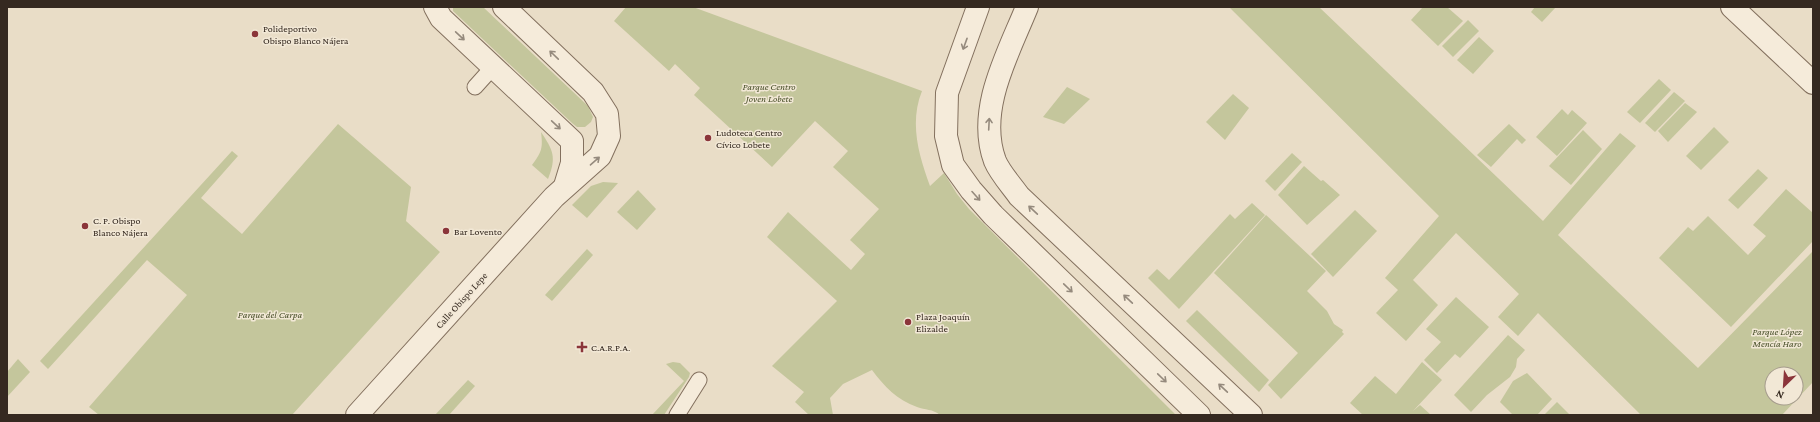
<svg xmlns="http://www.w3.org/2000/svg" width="1820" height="422" viewBox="0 0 1820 422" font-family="'Crimson Pro',serif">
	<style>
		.green { fill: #c4c69c; fill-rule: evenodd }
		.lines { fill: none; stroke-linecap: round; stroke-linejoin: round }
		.service-casing { stroke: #83705e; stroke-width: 17 }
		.minor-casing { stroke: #83705e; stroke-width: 24 }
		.service { stroke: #f5ebda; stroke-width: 15 }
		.minor { stroke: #f5ebda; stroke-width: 22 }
		.oneway { stroke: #958a7d }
		.poi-dot { fill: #8b353a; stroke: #f2e8d6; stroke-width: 1.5 }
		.labels { text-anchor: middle; stroke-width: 3; stroke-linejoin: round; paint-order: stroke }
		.poi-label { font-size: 10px; fill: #352920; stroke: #f2e8d6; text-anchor: start }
		.park-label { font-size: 10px; font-style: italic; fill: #484f29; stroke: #f2e8d6 }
		.street-label { font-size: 10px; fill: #352920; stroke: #f2e8d6 }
	</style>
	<rect width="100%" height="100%" fill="#e9ddc7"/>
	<!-- green -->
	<g class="green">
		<path d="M 453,7 L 483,7 L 588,106 L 593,117 L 591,122 L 585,127 L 577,127 L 572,123 L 453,11 Z"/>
		<path d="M 626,7 L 693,7 L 922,91 C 909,123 919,156 930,186 L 944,173 L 957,194 L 969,209 L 1176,415 L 940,415 C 933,409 925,410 917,407 C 897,400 884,386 872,370 L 843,384 L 830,398 L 833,415 L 809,415 L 795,402 L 804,392 L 772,366 L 837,301 L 767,237 L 788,212 L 851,270 L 865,254 L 850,240 L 879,209 L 833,167 L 848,151 L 815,121 L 772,167 L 694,95 L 700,88 L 675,64 L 669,71 L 614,21 Z"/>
		<path d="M 1229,7 L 1319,7 L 1543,221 L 1620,133 L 1636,146 L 1558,235 L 1698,368 L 1813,251 L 1813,382 L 1782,415 L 1641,415 L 1538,313 L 1518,336 L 1498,317 L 1519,294 L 1456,233 L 1413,280 L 1438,305 L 1406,341 L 1376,313 L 1398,290 L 1385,278 L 1439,216 ZM 1772,374 L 1796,374 L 1796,398 L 1772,398 Z"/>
		<path d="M 1423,7 L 1447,7 L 1463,21 L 1438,46 L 1411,20 Z"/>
		<path d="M 1535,7 L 1556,7 L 1542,22 L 1531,12 Z"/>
		<path d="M 1468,20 L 1479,31 L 1453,57 L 1442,46 Z"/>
		<path d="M 1479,37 L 1494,51 L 1473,74 L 1457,60 Z"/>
		<path d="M 1659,79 L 1671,90 L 1640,123 L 1627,112 Z"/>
		<path d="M 1067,87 L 1090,99 L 1064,124 L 1043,117 Z"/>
		<path d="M 1674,92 L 1685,101 L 1655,132 L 1645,123 Z"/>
		<path d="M 1233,94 L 1249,108 L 1225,140 L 1206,122 Z"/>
		<path d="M 1685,103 L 1697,112 L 1668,142 L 1658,131 Z"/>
		<path d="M 1562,109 L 1568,115 L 1572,110 L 1587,123 L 1557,156 L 1536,137 Z"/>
		<path d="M 338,124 L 411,187 L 406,221 L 440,252 L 292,415 L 99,415 L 89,407 L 187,295 L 147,260 L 48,369 L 40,361 L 232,151 L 238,156 L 201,198 L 242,234 Z"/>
		<path d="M 1509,124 L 1526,140 L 1522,144 L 1517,139 L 1491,167 L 1477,155 Z"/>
		<path d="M 1714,127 L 1729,142 L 1701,170 L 1686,156 Z"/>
		<path d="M 1583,130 L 1602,149 L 1571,185 L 1549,166 Z"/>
		<path d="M 541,132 C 553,150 557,157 548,179 L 532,165 C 542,152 543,148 541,132 Z"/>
		<path d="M 1292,153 L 1302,162 L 1275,191 L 1265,181 Z"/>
		<path d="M 1304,166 L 1321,181 L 1323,180 L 1340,195 L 1307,225 L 1278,195 Z"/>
		<path d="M 1758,169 L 1768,178 L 1738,209 L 1728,200 Z"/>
		<path d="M 603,182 L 618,183 L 587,218 L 572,205 L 591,186 Z"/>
		<path d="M 1786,189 L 1813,213 L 1813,241 L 1731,327 L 1659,258 L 1688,227 L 1693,231 L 1708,216 L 1748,255 L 1766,236 L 1753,225 Z"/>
		<path d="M 638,190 L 656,209 L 637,230 L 617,212 Z"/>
		<path d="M 1252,203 L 1265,215 L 1179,309 L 1148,278 L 1157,269 L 1169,280 L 1230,214 L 1235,219 Z"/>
		<path d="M 1355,210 L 1377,231 L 1333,277 L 1311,254 Z"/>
		<path d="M 1266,215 L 1326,271 L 1307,291 L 1327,311 L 1334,324 L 1343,330 L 1342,332 L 1344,334 L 1281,399 L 1268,385 L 1298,353 L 1214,273 Z"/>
		<path d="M 587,249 L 593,255 L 552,301 L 545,295 Z"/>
		<path d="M 1456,297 L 1489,327 L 1460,358 L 1455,354 L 1437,373 L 1424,360 L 1441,342 L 1426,329 Z"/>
		<path d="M 1197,310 L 1269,380 L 1259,392 L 1186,321 Z"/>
		<path d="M 1508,335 L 1525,350 L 1517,359 L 1516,367 L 1510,377 L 1487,395 L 1471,412 L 1454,395 Z"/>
		<path d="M 18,359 L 30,372 L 7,397 L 7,372 Z"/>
		<path d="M 673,362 L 680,363 L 690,373 L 689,377 L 664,415 L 652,415 L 684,381 L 666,364 Z"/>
		<path d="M 1422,362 L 1442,380 L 1413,411 L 1420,405 L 1431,415 L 1363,415 L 1350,403 L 1375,376 L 1396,394 Z"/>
		<path d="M 1527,373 L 1552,399 L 1537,415 L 1513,415 L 1500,402 L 1513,381 Z"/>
		<path d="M 468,380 L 475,386 L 449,415 L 435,415 Z"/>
		<path d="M 1557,402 L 1570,415 L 1544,415 Z"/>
	</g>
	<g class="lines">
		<defs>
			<g id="service">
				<path d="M 475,87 L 493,67"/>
				<path d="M 677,415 L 699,380"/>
			</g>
			<g id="minor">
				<path d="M 435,7 L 441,18 L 572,141 L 572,163 L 565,186"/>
				<path d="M 978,7 L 947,93 L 946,136 L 953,165 L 971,190 L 993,215 L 1199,415"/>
				<path d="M 1027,7 C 1008,54 976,110 995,161 C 1000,173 1012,186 1019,196 L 1251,415"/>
				<path d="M 1732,7 L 1813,83"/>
				<path d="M 357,415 L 554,197 L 600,156 L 609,136 L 607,114 L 593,92 L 504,7"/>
			</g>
		</defs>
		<!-- service casing -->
		<use href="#service" class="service-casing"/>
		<!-- minor casing -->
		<use href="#minor" class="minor-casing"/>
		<!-- service -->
		<use href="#service" class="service"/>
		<!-- minor -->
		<use href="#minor" class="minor"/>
	</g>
	<!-- one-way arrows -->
	<defs><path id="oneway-shaft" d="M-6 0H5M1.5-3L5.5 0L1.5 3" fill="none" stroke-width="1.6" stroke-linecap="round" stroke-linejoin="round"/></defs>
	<g class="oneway">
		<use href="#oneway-shaft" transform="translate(460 36) rotate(43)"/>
		<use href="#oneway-shaft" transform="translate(965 44) rotate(110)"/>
		<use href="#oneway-shaft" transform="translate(554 55) rotate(-136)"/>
		<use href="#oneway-shaft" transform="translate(989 124) rotate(-87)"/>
		<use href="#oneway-shaft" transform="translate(556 125) rotate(43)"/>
		<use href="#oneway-shaft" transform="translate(595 161) rotate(-41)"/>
		<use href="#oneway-shaft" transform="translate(976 196) rotate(48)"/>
		<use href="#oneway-shaft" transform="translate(1033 210) rotate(-137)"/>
		<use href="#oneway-shaft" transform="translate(1068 288) rotate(44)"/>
		<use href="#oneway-shaft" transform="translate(1128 299) rotate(-137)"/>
		<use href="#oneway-shaft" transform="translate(1162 378) rotate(44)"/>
		<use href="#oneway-shaft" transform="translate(1223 388) rotate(-137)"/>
	</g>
	<!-- markers -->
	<g class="poi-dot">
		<circle cx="255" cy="34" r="4"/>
		<circle cx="708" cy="138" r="4"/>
		<circle cx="85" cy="226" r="4"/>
		<circle cx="446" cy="231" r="4"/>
		<circle cx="908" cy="322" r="4"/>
		<path d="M580 341h4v4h4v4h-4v4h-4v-4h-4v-4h4z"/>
	</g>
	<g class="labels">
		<!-- poi labels -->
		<g class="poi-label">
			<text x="263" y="32">Polideportivo<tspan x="263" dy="12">Obispo Blanco Nájera</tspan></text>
			<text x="716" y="136">Ludoteca Centro<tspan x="716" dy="12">Cívico Lobete</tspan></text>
			<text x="93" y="224">C. P. Obispo<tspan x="93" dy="12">Blanco Nájera</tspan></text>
			<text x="454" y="235">Bar Lovento</text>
			<text x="916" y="320">Plaza Joaquín<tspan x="916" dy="12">Elizalde</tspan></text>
			<text x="591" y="351">C.A.R.P.A.</text>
		</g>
		<!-- park labels -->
		<g class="park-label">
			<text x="769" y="90">Parque Centro<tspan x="769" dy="12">Joven Lobete</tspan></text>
			<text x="270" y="318">Parque del Carpa</text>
			<text x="1777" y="335">Parque López<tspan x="1777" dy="12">Mencía Haro</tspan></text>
		</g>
		<!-- street labels -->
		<g class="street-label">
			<text transform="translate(461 300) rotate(-48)" y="4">Calle Obispo Lepe</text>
		</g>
	</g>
	<!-- border -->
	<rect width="1820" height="422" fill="none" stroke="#352920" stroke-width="16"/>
	<!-- north arrow -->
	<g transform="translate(1784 386) rotate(205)"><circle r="19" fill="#f2e8d6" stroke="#a69c8d"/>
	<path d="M0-3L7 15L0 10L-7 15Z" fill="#8b353a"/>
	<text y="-6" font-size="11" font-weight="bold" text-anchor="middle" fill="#352920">N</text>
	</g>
</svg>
